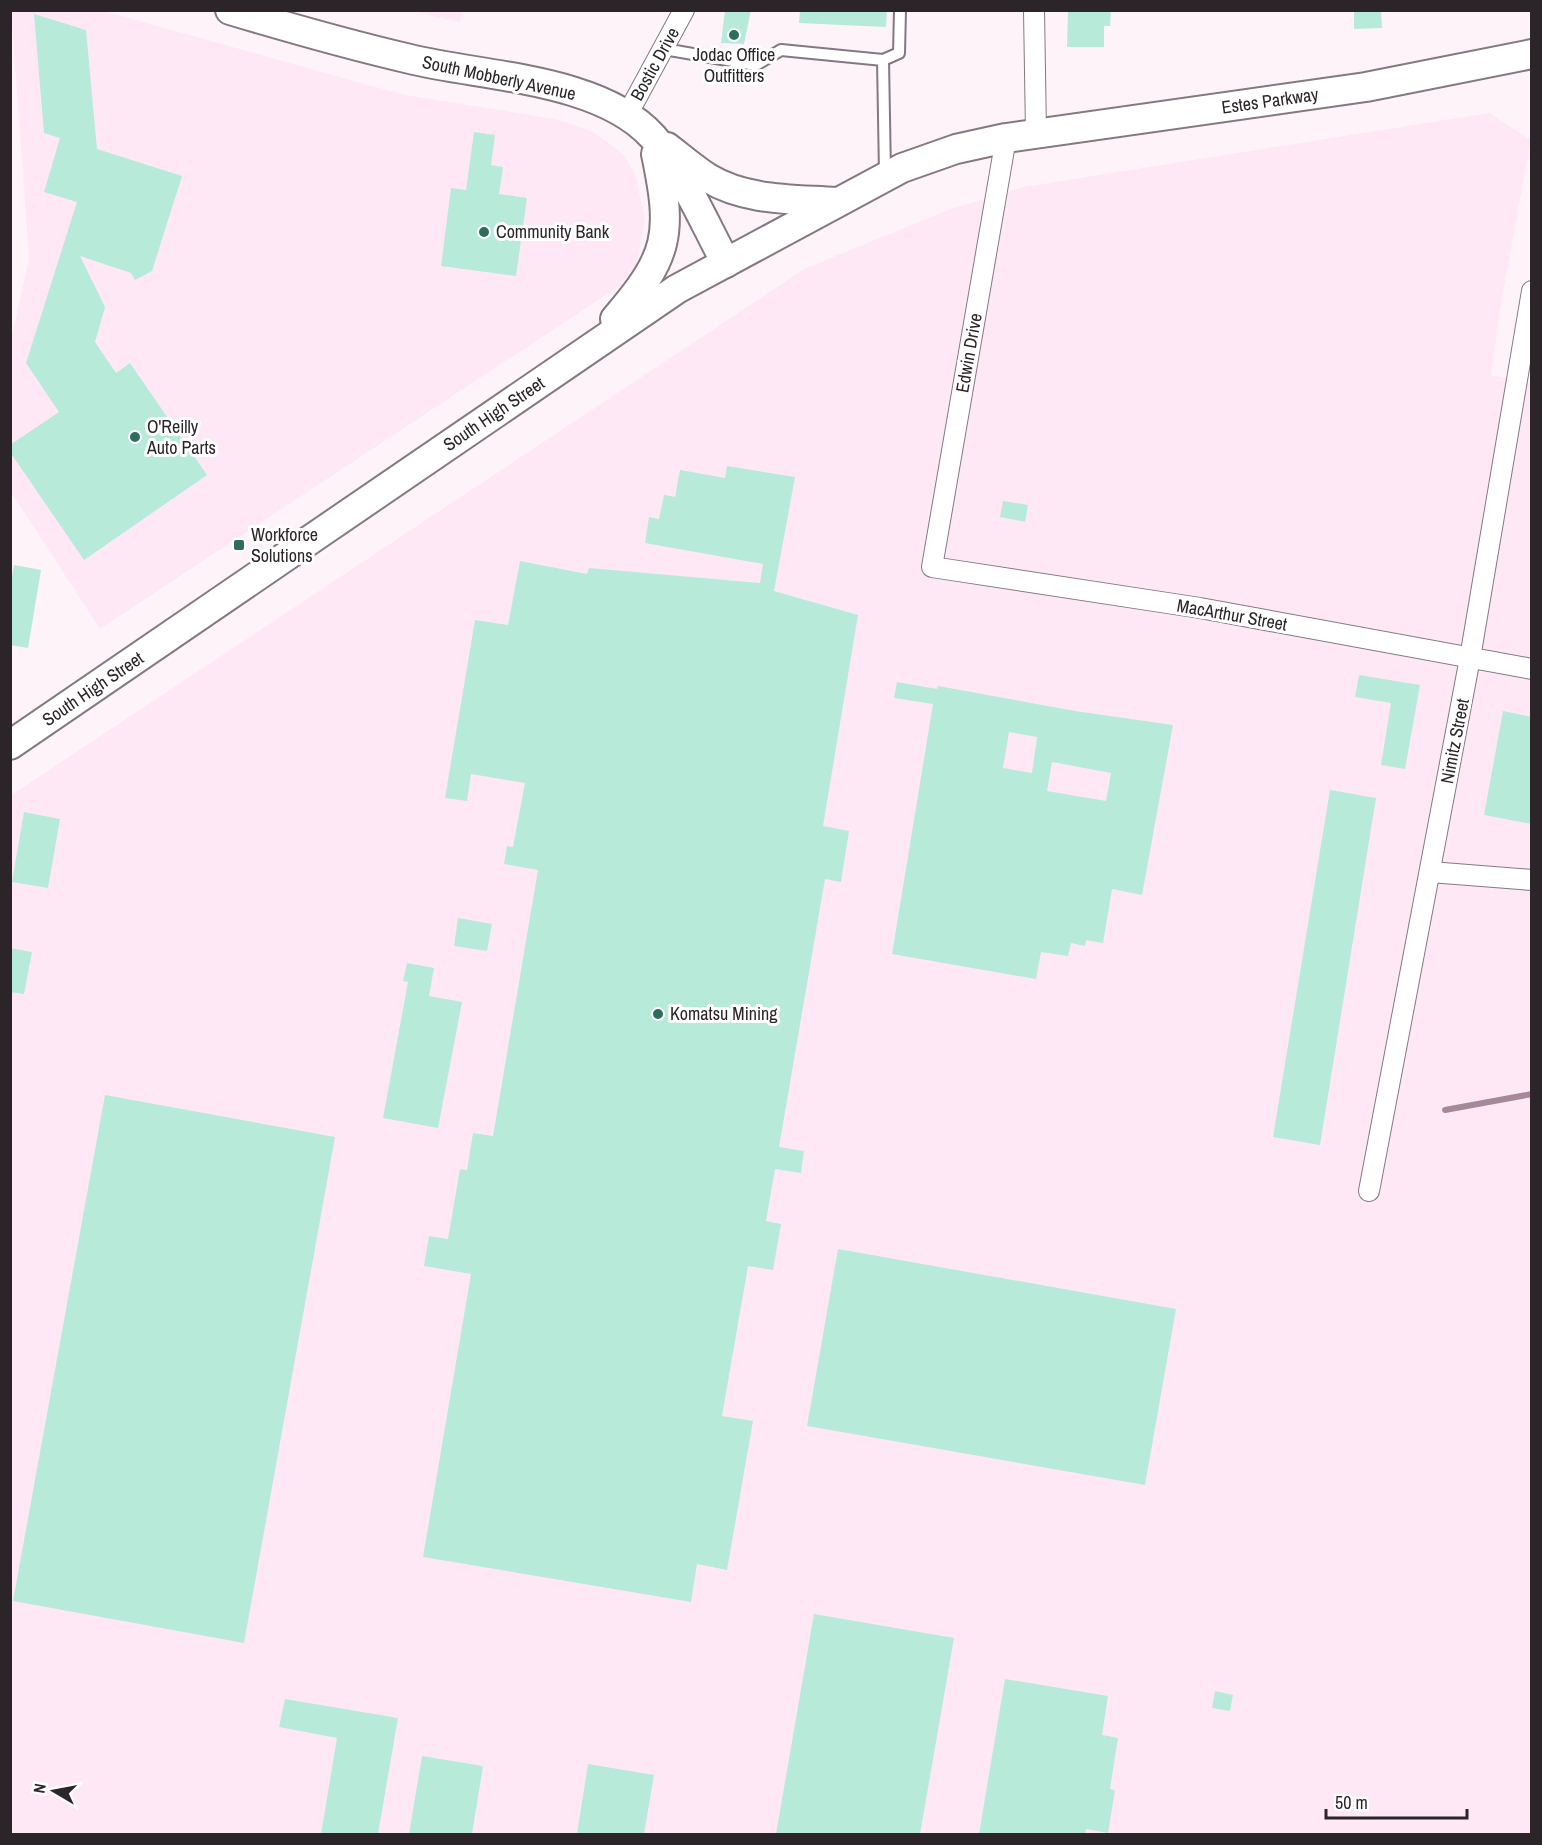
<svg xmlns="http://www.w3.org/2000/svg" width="1542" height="1845" viewBox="0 0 1542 1845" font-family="'Archivo Narrow',sans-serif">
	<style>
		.built { fill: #ffe8f6 }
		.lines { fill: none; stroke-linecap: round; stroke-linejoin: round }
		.stream { stroke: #a6889b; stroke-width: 6 }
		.building { fill: #b7ead9; fill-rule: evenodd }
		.lane-casing { stroke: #867881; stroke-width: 14 }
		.street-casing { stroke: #867881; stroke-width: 22 }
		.secondary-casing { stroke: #867881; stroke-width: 32 }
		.lane { stroke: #fff; stroke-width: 10 }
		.street { stroke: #fff; stroke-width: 20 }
		.secondary { stroke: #fff; stroke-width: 28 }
		.poi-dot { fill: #2c6d5b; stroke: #fff; stroke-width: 2 }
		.labels { text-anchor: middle; stroke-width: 6; stroke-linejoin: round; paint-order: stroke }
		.poi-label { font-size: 18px; fill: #2b2529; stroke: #fff; text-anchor: start }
		.street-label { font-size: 18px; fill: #2b2529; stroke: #fff }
	</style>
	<rect width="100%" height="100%" fill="#fff3fa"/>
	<!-- built -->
	<g class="built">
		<path d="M 11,11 L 104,11 L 401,94 L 560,120 L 593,132 L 623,154 L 635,174 L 645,219 L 637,264 L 623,282 L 610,292 L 100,629 L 11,492 L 11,340 L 29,259 Z"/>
		<path d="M 412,11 L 462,11 L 460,22 Z"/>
		<path d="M 1489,113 L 1531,140 L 1502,298 L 1491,375 L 1532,384 L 1531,1834 L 11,1834 L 10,796 L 804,269 L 948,210 L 1023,187 Z"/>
	</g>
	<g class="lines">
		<!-- stream -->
		<path class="stream" d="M 1445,1110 L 1532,1094"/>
	</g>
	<!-- building -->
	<g class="building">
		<path d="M 725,10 L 751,10 L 744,44 L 721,43 Z"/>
		<path d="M 800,10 L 887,10 L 886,27 L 799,23 Z"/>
		<path d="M 1068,10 L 1111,10 L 1110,26 L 1104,26 L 1104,47 L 1067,47 Z"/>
		<path d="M 1354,10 L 1381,10 L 1382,28 L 1354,29 Z"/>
		<path d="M 34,14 L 86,30 L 97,149 L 182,176 L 152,271 L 135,280 L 131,273 L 80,256 L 105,307 L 95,342 L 116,373 L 130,363 L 207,475 L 84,560 L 10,452 L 10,445 L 59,412 L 26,363 L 77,202 L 44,192 L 60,138 L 44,133 Z"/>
		<path d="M 474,132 L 495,135 L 491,165 L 503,167 L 499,194 L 527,198 L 516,276 L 441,266 L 451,188 L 466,190 Z"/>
		<path d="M 727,466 L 795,477 L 774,591 L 858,615 L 823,826 L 849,831 L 841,882 L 825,879 L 779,1147 L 804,1151 L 801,1173 L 775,1169 L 766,1221 L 781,1224 L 773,1270 L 748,1266 L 722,1416 L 753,1421 L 727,1570 L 697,1564 L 691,1602 L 423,1557 L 471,1274 L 424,1266 L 429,1236 L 448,1239 L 460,1169 L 467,1170 L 473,1133 L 493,1136 L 538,870 L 504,864 L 507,846 L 513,847 L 525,783 L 471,774 L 467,801 L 445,798 L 475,620 L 508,625 L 520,561 L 587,574 L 589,568 L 760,583 L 763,564 L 645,543 L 649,517 L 659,519 L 664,495 L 675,497 L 680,470 L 725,478 Z"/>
		<path d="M 1003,501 L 1028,505 L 1025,522 L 1000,517 Z"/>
		<path d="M 14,565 L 41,570 L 28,648 L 10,645 L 10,586 Z"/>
		<path d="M 1359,675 L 1420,685 L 1405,769 L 1381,765 L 1391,703 L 1355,697 Z"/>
		<path d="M 897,682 L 937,689 L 938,686 L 1075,711 L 1173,725 L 1142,895 L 1112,889 L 1103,943 L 1086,940 L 1085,946 L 1071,943 L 1068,956 L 1041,952 L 1036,979 L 892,954 L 933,704 L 894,698 ZM 1009,732 L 1037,737 L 1032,773 L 1003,768 ZM 1052,762 L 1111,773 L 1106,801 L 1047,791 Z"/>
		<path d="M 1503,711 L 1532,717 L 1532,824 L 1484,815 Z"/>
		<path d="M 1330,790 L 1376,798 L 1320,1145 L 1273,1137 Z"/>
		<path d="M 24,812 L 60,819 L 48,888 L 12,882 Z"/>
		<path d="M 458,918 L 492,924 L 487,951 L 454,946 Z"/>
		<path d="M 10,948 L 32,952 L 24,994 L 10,992 Z"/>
		<path d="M 407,963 L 434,968 L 429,996 L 462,1002 L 438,1128 L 383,1118 L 408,982 L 403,981 Z"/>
		<path d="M 105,1095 L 335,1137 L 244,1643 L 13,1601 Z"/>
		<path d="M 838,1249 L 1176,1309 L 1145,1485 L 807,1426 Z"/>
		<path d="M 814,1614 L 954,1638 L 920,1834 L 776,1834 Z"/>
		<path d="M 1005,1679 L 1108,1696 L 1102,1735 L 1118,1738 L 1110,1789 L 1115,1790 L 1108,1833 L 1086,1829 L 1085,1834 L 979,1834 Z"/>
		<path d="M 1215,1691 L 1233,1695 L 1230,1711 L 1212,1708 Z"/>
		<path d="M 285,1699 L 398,1718 L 378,1834 L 321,1834 L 337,1738 L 279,1727 Z"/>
		<path d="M 422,1756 L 483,1766 L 472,1834 L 409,1834 Z"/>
		<path d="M 588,1764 L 654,1775 L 644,1834 L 577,1834 Z"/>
	</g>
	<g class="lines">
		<defs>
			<g id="lane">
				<path d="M 664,49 L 756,65 L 781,50 L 883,60 L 885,174"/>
				<path d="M 883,60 L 899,53 L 900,10"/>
			</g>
			<g id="street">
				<path d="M 1034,10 L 1036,133"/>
				<path d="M 626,117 L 684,10"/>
				<path d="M 1006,138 L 932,567 L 1200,608 L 1532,669"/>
				<path d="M 1430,872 L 1532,880"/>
				<path d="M 1369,1191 L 1470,658 L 1532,291"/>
			</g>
			<g id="secondary">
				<path d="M 230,10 C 290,28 350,45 410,59 C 483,77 600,78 653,137 C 680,167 706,226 726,263"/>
				<path d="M 667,147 C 680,157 694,169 708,178 C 746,201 793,199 836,202"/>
				<path d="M 615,319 C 669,256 673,235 656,154"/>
				<path d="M 10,745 L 677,289 L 902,168 L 956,149 L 1006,138 L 1366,87 L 1532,54"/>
			</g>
		</defs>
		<!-- lane casing -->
		<use href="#lane" class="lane-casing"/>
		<!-- street casing -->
		<use href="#street" class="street-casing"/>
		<!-- secondary casing -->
		<use href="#secondary" class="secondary-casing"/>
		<!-- lane -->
		<use href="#lane" class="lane"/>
		<!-- street -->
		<use href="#street" class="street"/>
		<!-- secondary -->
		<use href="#secondary" class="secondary"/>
	</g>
	<!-- markers -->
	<g class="poi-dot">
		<circle cx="734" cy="35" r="6"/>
		<circle cx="484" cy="232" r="6"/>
		<circle cx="135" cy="437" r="6"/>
		<rect x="233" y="539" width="12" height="12" rx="3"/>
		<circle cx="658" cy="1014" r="6"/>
	</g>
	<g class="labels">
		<!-- poi labels -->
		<g class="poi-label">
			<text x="734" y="61" text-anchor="middle">Jodac Office<tspan x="734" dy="21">Outfitters</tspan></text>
			<text x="496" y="238">Community Bank</text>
			<text x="147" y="433">O'Reilly<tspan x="147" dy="21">Auto Parts</tspan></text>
			<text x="251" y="541">Workforce<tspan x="251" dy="21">Solutions</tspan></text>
			<text x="670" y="1020">Komatsu Mining</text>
		</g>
		<!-- street labels -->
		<g class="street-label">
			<text transform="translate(655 64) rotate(-61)" y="6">Bostic Drive</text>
			<text transform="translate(499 78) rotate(12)" y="6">South Mobberly Avenue</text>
			<text transform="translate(1270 101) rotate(-8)" y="6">Estes Parkway</text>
			<text transform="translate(969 353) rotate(-80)" y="6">Edwin Drive</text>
			<text transform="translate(494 414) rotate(-34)" y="6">South High Street</text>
			<text transform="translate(1232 615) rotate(10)" y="6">MacArthur Street</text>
			<text transform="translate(93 689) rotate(-34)" y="6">South High Street</text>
			<text transform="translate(1455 741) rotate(-79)" y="6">Nimitz Street</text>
		</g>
	</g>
	<!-- border -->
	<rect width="1542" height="1845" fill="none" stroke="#2b2529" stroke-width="24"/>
	<!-- north arrow -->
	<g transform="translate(54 1791) rotate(280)" stroke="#ffffff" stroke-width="4.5" paint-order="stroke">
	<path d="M0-4.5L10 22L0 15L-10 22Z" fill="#2b2529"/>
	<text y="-9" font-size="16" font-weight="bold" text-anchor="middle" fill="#2b2529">N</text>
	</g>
	<!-- scale -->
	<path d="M1326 1809v9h141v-9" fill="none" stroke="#2b2529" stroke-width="3"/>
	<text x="1335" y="1809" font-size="18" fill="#2b2529" stroke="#ffffff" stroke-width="4.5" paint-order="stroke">50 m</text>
</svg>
